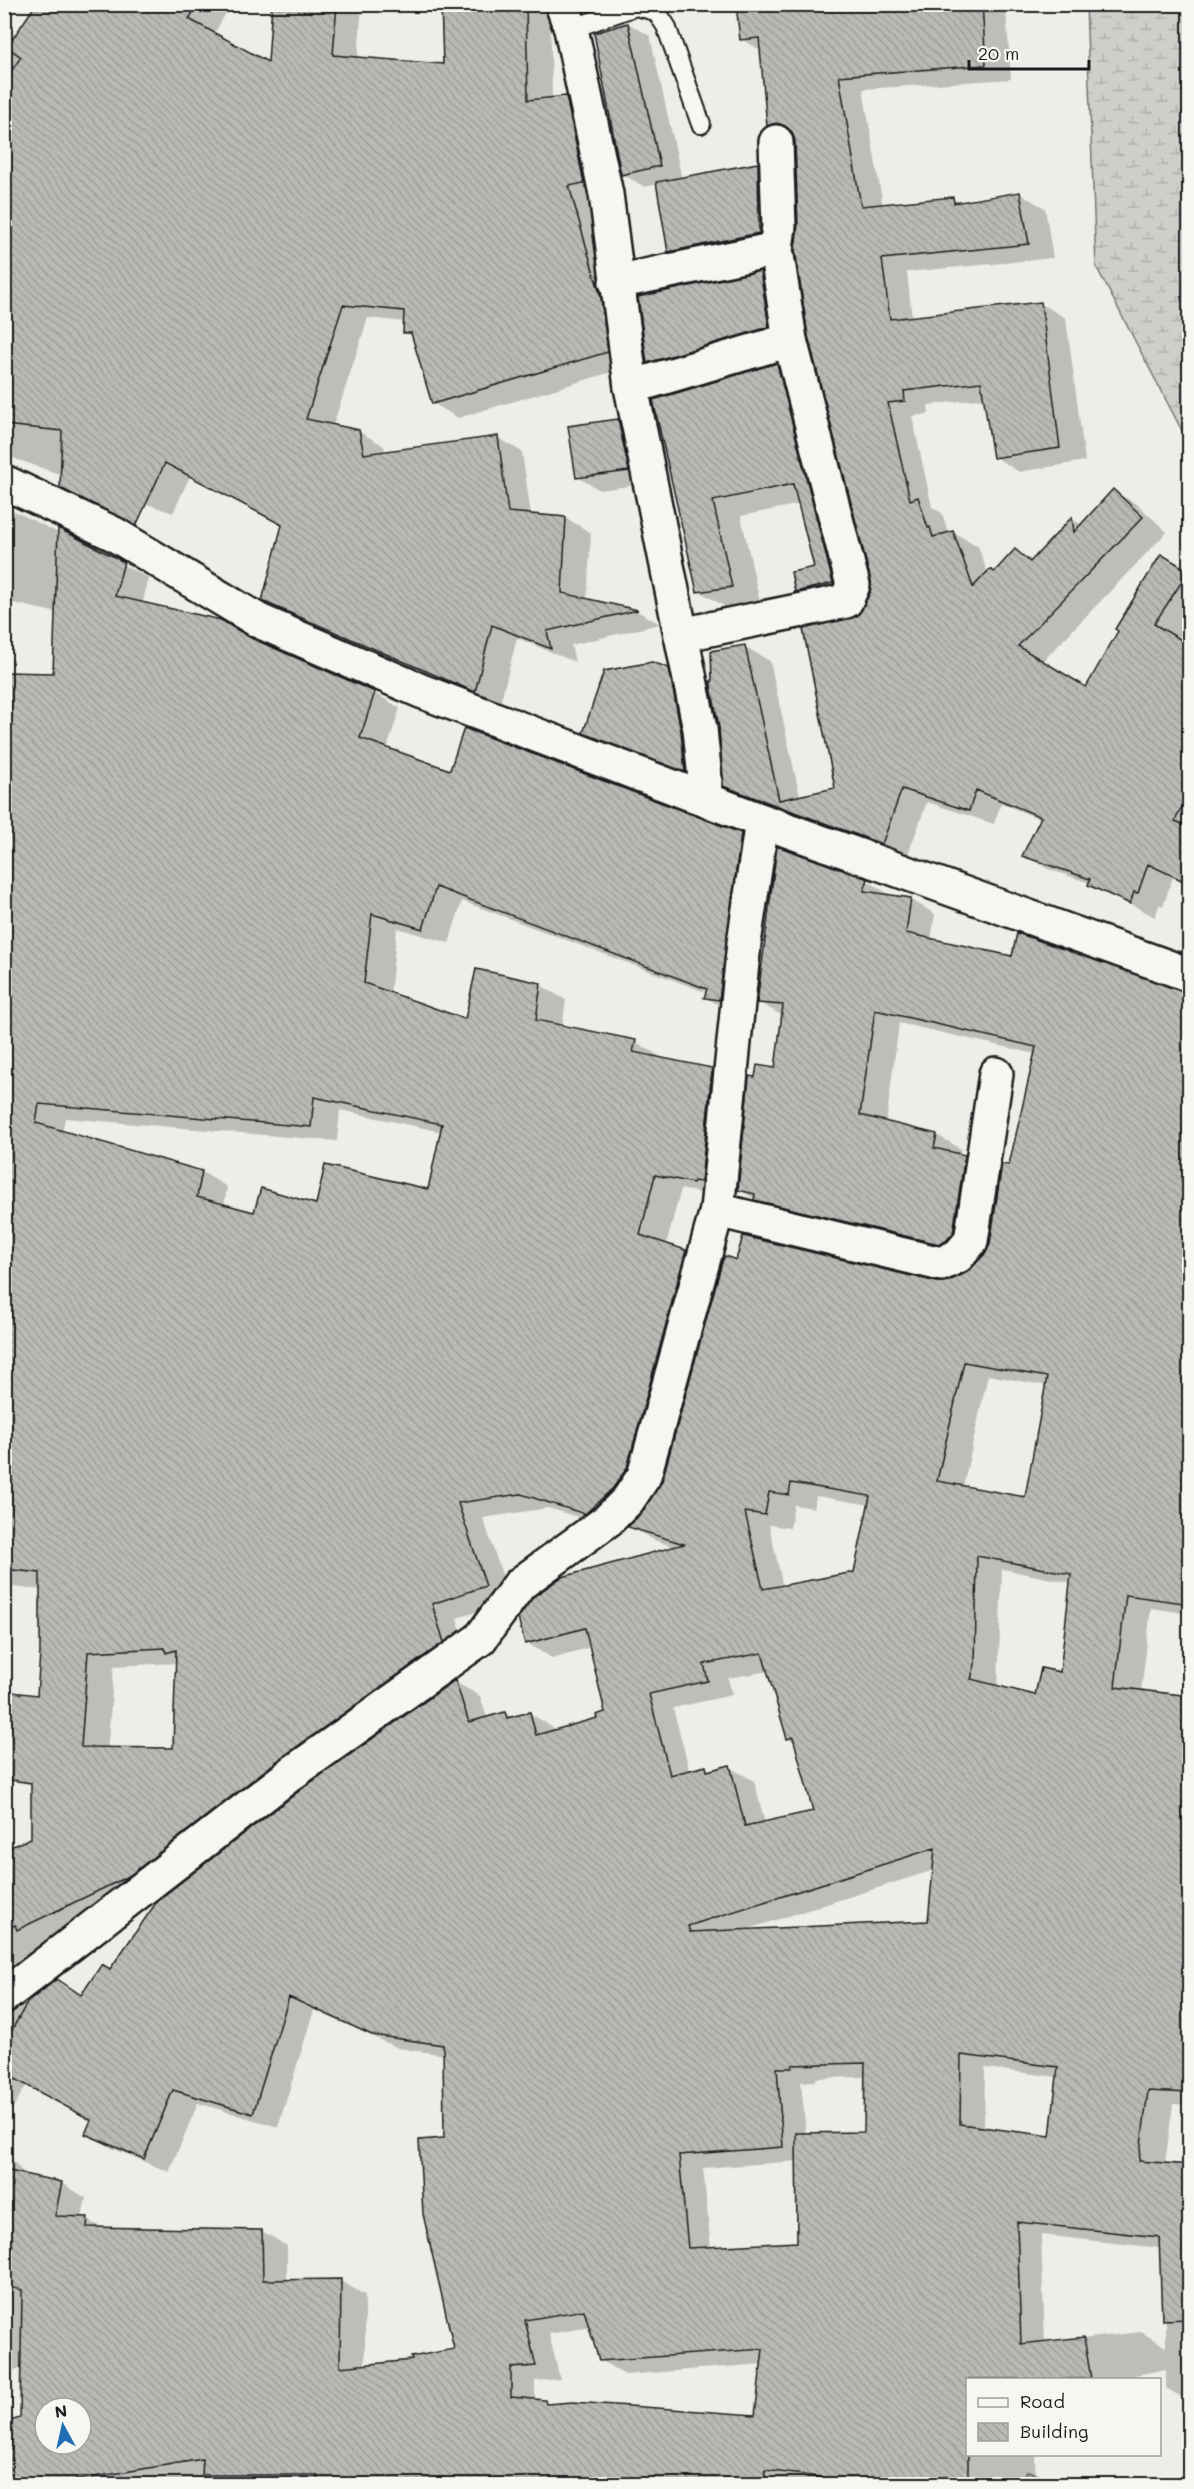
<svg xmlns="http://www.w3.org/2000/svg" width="1194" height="2489" viewBox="0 0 1194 2489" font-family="Mali,sans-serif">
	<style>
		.wetland { fill: url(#wetland-marsh); stroke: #757574; stroke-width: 1.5 }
		.shadow { fill: #0003; fill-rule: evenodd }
		.building { fill: url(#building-back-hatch); stroke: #1c1c1c; stroke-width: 1.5; fill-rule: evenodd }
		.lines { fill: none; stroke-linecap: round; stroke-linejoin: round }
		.lane-casing { stroke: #1c1c1c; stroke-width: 22 }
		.street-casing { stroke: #1c1c1c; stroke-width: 38 }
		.lane { stroke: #f6f6f2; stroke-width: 18 }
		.street { stroke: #f6f6f2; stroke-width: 33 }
	</style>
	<defs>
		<pattern id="wetland-marsh" width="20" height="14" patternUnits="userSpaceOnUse" patternTransform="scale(1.5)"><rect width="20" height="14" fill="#cececb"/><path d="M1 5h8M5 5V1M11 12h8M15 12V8" fill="none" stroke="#b0b0ae"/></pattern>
		<pattern id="building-back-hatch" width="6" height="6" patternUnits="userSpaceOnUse" patternTransform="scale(1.5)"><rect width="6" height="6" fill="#b9b9b6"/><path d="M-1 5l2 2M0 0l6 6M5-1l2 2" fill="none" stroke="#9e9e9c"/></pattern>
	</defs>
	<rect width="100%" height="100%" fill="#edede9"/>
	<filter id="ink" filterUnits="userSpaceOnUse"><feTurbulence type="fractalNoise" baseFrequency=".0167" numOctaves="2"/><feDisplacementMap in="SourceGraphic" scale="12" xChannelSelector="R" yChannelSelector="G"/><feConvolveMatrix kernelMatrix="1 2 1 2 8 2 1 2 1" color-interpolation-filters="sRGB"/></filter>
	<g filter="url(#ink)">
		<!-- wetland -->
		<g class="wetland">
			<path d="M 1086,5 L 1189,5 L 1189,444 L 1096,266 Z"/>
			<path d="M 1027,2471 L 1028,2471 L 1062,2484 L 1018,2484 Z"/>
		</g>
		<!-- shadow -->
		<g class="shadow">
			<path d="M 38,4 L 231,4 L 214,34 L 270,64 L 274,4 L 362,4 L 358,59 L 444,66 L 443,4 L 550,4 L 552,99 L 566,98 L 591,112 L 632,366 L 458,418 L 433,403 L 414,337 L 405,332 L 405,322 L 368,318 L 333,426 L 358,431 L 384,446 L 385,453 L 497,437 L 522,452 L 531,515 L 566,518 L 591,533 L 587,600 L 637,611 L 660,624 L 571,645 L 575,662 L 517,638 L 500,704 L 288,614 L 263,600 L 284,525 L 190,476 L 173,513 L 4,455 L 4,55 Z"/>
			<path d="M 585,4 L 644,4 L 646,13 L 624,21 L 650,36 L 682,179 L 758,165 L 780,178 L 781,246 L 692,264 L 670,251 L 658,184 L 645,187 L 622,174 L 606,95 L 609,94 L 616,27 L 588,11 Z"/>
			<path d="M 737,4 L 1019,4 L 1019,9 L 1006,10 L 1011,79 L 863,89 L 883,206 L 953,199 L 961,203 L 1020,194 L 1045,208 L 1053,258 L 907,272 L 912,318 L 1041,304 L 1066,318 L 1085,461 L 1019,472 L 995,457 L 985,398 L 928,405 L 929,414 L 912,416 L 932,507 L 942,513 L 949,534 L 953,532 L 978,546 L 988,574 L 994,573 L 1016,551 L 1033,561 L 1072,519 L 1082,525 L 1114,491 L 1138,505 L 1167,532 L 1042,662 L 1086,688 L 1162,556 L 1190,572 L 1190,622 L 1178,640 L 1190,702 L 1190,885 L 1173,877 L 1163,906 L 1159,905 L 1155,917 L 1090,883 L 1048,869 L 1024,855 L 1042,820 L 1001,803 L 994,824 L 927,802 L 907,857 L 750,800 L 725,785 L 745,647 L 770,661 L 800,797 L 837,789 L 858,617 L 872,593 L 873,581 L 799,225 L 795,138 L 768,125 L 762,51 L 741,39 Z"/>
			<path d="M 760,273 L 783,286 L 791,339 L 671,375 L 648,362 Z"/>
			<path d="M 776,365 L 805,381 L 860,600 L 825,608 L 796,591 L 816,568 L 800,504 L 741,516 L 760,603 L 727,608 L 699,591 L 655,401 Z"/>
			<path d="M 618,420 L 641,433 L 651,483 L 600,490 L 577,477 Z"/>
			<path d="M 4,506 L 149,578 L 142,604 L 254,641 L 374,693 L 400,708 L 387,749 L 450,772 L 741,835 L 766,849 L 732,1012 L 706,998 L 708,993 L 462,901 L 449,943 L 397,928 L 390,994 L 466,1021 L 540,985 L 566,1000 L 562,1027 L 636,1042 L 661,1057 L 661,1059 L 712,1070 L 738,1085 L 719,1197 L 681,1189 L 666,1245 L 686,1252 L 712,1267 L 611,1527 L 548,1508 L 483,1518 L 511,1601 L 457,1618 L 469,1657 L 66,1937 L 26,1956 L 49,1972 L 12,2005 L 12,2014 L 57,1981 L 82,1995 L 455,1682 L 480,1696 L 487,1718 L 505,1713 L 513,1718 L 529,1713 L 554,1728 L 555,1731 L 598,1719 L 606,1714 L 591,1647 L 552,1658 L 527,1643 L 677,1548 L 654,1540 L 630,1527 L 645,1512 L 663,1482 L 737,1261 L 936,1284 L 949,1282 L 967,1274 L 986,1254 L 1036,1054 L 899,1023 L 886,1123 L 937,1135 L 961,1149 L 960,1155 L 989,1171 L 971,1254 L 780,1213 L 739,1190 L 756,1079 L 777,1070 L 783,1016 L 758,1002 L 778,848 L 868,881 L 892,896 L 910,899 L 935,914 L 931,940 L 1190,995 L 1190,1614 L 1151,1608 L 1141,1692 L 1190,1698 L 1190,2105 L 1173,2104 L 1165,2164 L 1190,2166 L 1190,2402 L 1166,2388 L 1166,2369 L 1111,2380 L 968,2380 L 968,2454 L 1035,2454 L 1036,2484 L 20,2484 L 22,2369 L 4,2371 L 4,2150 L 26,2176 L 62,2183 L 86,2198 L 82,2218 L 106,2229 L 262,2231 L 287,2246 L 287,2281 L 340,2281 L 365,2295 L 365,2366 L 414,2361 L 456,2350 L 445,2055 L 398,2048 L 314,2010 L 278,2127 L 198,2103 L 169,2172 L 112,2148 L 87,2134 L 93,2120 L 27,2084 L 4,2123 L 4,1851 L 32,1839 L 42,1653 L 41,1590 L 4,1586 L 4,686 L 54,674 L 58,613 L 4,601 ZM 340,1110 L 442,1132 L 429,1191 L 255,1214 L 224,1206 L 227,1187 L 202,1172 L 62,1133 L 65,1118 L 337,1141 ZM 988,1375 L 1047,1386 L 1026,1499 L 963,1487 ZM 816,1496 L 870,1505 L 855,1574 L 783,1587 L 769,1525 L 790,1528 L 794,1505 L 814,1508 ZM 1002,1569 L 1072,1583 L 1062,1674 L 1036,1697 L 998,1687 ZM 177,1663 L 174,1750 L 107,1754 L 114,1666 ZM 769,1671 L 788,1738 L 796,1743 L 815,1812 L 765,1823 L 754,1781 L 729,1767 L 712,1771 L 706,1768 L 690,1772 L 673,1708 L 732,1695 L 728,1678 ZM 934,1870 L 929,1922 L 745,1930 ZM 985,2068 L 1058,2077 L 1051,2137 L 984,2129 ZM 866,2077 L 866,2133 L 806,2134 L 801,2082 L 816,2081 L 816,2078 ZM 798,2161 L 799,2244 L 711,2249 L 703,2168 ZM 1041,2235 L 1161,2248 L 1166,2277 L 1166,2347 L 1141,2332 L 1045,2343 ZM 591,2327 L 600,2360 L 625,2375 L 763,2364 L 756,2416 L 551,2405 L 535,2400 L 535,2381 L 560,2379 L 549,2334 ZM 45,2408 L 81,2408 L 81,2444 L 45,2444 Z"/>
			<path d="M 668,669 L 691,682 L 707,783 L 607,745 L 585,732 Z"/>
		</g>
		<!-- building -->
		<g class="building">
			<path d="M 36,4 L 198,4 L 189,19 L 268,62 L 272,4 L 337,4 L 333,55 L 443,64 L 441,4 L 526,4 L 528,100 L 566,96 L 584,183 L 569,186 L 601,298 L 608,352 L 432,404 L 411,333 L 403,333 L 404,311 L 343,305 L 306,419 L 359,430 L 364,454 L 498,436 L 508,512 L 566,517 L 562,593 L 638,610 L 547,631 L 551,649 L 492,625 L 475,692 L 262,601 L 282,525 L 165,463 L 136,526 L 60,488 L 62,431 L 4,425 L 4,81 L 21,57 L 7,47 Z"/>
			<path d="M 736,4 L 982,4 L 986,65 L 839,76 L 861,206 L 953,197 L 954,203 L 1020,192 L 1029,244 L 882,259 L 890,319 L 1041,302 L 1060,448 L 993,458 L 981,382 L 904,391 L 905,401 L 888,403 L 910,500 L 918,497 L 928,528 L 930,527 L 933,537 L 953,531 L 973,587 L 990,569 L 994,572 L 1015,549 L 1030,562 L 1072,517 L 1074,532 L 1113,489 L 1143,517 L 1018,646 L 1086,687 L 1118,631 L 1115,629 L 1161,554 L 1189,571 L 1154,624 L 1190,645 L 1190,790 L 1175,821 L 1190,827 L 1190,884 L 1148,864 L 1138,893 L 1134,892 L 1130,904 L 1088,885 L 1090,879 L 1022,856 L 1041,817 L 976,790 L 969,811 L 902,789 L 882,844 L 723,786 L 719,727 L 710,681 L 712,682 L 711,651 L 745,645 L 779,800 L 835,788 L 803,629 L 857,616 L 870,593 L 871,581 L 808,336 L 795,249 L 798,225 L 795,141 L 792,132 L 785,126 L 776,123 L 767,126 L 759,38 L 740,40 Z"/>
			<path d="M 628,23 L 660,166 L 621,175 L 594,33 Z"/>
			<path d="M 758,163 L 759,233 L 668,252 L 656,182 Z"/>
			<path d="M 760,271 L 769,327 L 647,363 L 638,297 Z"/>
			<path d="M 777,363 L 833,583 L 795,592 L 791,572 L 814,567 L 793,484 L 713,501 L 732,587 L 697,592 L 653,400 Z"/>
			<path d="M 618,419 L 629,471 L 576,478 L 568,426 Z"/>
			<path d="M 58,528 L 124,562 L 115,596 L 221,620 L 251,638 L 375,692 L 360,738 L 450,770 L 464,728 L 741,833 L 719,1000 L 704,998 L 707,989 L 436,887 L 423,929 L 372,914 L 364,983 L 465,1019 L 476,969 L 541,983 L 536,1020 L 636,1040 L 633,1052 L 712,1068 L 701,1182 L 694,1181 L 693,1183 L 655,1175 L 640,1235 L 686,1250 L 627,1468 L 613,1488 L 585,1514 L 521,1494 L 458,1503 L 486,1586 L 432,1604 L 444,1642 L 281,1758 L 129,1876 L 17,1930 L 15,1925 L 4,1930 L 4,1850 L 31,1838 L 31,1783 L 4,1779 L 4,1691 L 37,1695 L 40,1653 L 40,1573 L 4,1569 L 4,930 L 7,898 L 4,898 L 4,888 L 8,847 L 4,847 L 4,672 L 53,673 ZM 314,1097 L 442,1124 L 428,1189 L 325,1165 L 316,1204 L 261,1188 L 254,1212 L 197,1197 L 202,1171 L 36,1123 L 39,1104 L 311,1127 ZM 165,1648 L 166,1653 L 176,1650 L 173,1748 L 81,1747 L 88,1652 Z"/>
			<path d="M 652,662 L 669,668 L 681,732 L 685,772 L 583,733 L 604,671 Z"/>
			<path d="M 777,846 L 868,879 L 864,891 L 911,898 L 906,933 L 1012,956 L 1017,933 L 1190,993 L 1190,1604 L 1126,1595 L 1115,1687 L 1190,1696 L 1190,2093 L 1148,2091 L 1139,2161 L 1190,2165 L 1190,2319 L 1162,2320 L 1159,2237 L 1017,2222 L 1021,2344 L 1084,2337 L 1091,2379 L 968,2379 L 968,2484 L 840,2484 L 841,2480 L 765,2470 L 765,2484 L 318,2484 L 317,2475 L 202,2475 L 203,2459 L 53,2484 L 4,2484 L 4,2423 L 20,2418 L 22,2290 L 4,2286 L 4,2170 L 62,2182 L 55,2216 L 88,2217 L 87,2227 L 262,2230 L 263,2280 L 341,2279 L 340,2367 L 412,2360 L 411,2357 L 454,2349 L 423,2214 L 419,2140 L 444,2138 L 443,2045 L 372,2035 L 289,1997 L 253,2114 L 173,2090 L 144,2159 L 85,2134 L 91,2120 L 4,2073 L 4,2044 L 27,2003 L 57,1979 L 81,1995 L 102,1964 L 110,1969 L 158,1900 L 303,1788 L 455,1680 L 469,1722 L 505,1712 L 507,1718 L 530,1712 L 536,1735 L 597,1718 L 596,1715 L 605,1712 L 585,1628 L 525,1644 L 518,1618 L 533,1597 L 562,1577 L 684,1544 L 628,1527 L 643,1511 L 662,1481 L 722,1262 L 725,1256 L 736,1260 L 743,1236 L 937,1282 L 949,1281 L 966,1273 L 986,1253 L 990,1244 L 1002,1164 L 1009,1165 L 1036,1047 L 875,1010 L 860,1115 L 937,1134 L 934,1148 L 965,1155 L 953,1233 L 946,1241 L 939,1244 L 754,1200 L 755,1194 L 738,1190 L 749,1076 L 755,1077 L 757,1065 L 775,1068 L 783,1005 L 757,1003 ZM 964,1362 L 1047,1377 L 1025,1497 L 937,1481 ZM 791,1483 L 870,1496 L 854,1572 L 763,1589 L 745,1512 L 765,1515 L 769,1492 L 789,1495 ZM 977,1556 L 1071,1574 L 1060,1672 L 1041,1668 L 1035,1695 L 971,1679 L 975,1665 ZM 762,1653 L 787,1739 L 793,1737 L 813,1811 L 745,1826 L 730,1765 L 707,1771 L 706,1766 L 670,1775 L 649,1694 L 708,1681 L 704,1664 ZM 935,1848 L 928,1921 L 690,1932 L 688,1926 ZM 961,2055 L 1058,2067 L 1050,2136 L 960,2124 ZM 865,2063 L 864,2132 L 796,2133 L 797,2242 L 688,2248 L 679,2155 L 783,2147 L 777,2068 L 792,2068 L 792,2065 ZM 584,2310 L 599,2361 L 763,2349 L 755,2415 L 573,2402 L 546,2404 L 545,2400 L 511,2397 L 511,2368 L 536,2366 L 525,2320 ZM 45,2408 L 81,2408 L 81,2444 L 45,2444 Z"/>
		</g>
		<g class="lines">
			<defs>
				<path id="lane" d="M 571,29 L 636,6 L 656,11 L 666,26 L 701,124"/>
				<g id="street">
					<path d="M 562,4 L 571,29 L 606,194 L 631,387 L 700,729 L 705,779 L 704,799"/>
					<path d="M 776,249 L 790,340"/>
					<path d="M 616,282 L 776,249 L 779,226 L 776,142"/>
					<path d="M 631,387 L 790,340 L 853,585 L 846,601 L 681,635"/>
					<path d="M 4,482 L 114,534 L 259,621 L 421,691 L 762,821 L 1190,975"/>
					<path d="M 717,1210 L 941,1264 L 958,1256 L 971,1241 L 996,1074"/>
					<path d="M 4,1996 L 292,1773 L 480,1639 L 520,1584 L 608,1520 L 628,1500 L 644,1476 L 717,1210 L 744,943 L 762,821"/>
				</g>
			</defs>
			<!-- lane casing -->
			<use href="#lane" class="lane-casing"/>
			<!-- street casing -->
			<use href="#street" class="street-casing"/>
			<!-- lane -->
			<use href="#lane" class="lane"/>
			<!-- street -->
			<use href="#street" class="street"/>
		</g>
	</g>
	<!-- margin -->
	<rect width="1194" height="2489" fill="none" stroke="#f6f6f2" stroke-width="24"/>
	<rect x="12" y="12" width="1170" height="2465" fill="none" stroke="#1c1c1c" stroke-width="2" filter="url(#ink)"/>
	<!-- legend -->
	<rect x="966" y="2378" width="195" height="78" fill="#f6f6f2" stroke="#9f9f9c" stroke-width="1.5"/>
	<rect x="978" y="2398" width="30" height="9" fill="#f6f6f2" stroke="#9f9f9c" stroke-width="1.5"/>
	<text x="1020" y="2408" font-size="18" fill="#1c1c1c">Road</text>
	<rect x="978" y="2423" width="30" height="18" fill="url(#building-back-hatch)" stroke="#9f9f9c" stroke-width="1.5"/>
	<text x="1020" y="2438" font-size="18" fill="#1c1c1c">Building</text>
	<!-- north arrow -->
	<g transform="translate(63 2426) rotate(352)"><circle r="28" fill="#f6f6f2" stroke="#9f9f9c" stroke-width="1.5"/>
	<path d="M0-4.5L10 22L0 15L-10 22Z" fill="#1f6fb2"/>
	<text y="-9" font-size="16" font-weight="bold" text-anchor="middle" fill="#1c1c1c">N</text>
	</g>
	<!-- scale -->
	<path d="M969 60v9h120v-9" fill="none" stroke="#1c1c1c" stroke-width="3"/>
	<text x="978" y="60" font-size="18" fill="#1c1c1c" stroke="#f6f6f2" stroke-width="4.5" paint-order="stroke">20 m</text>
</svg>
